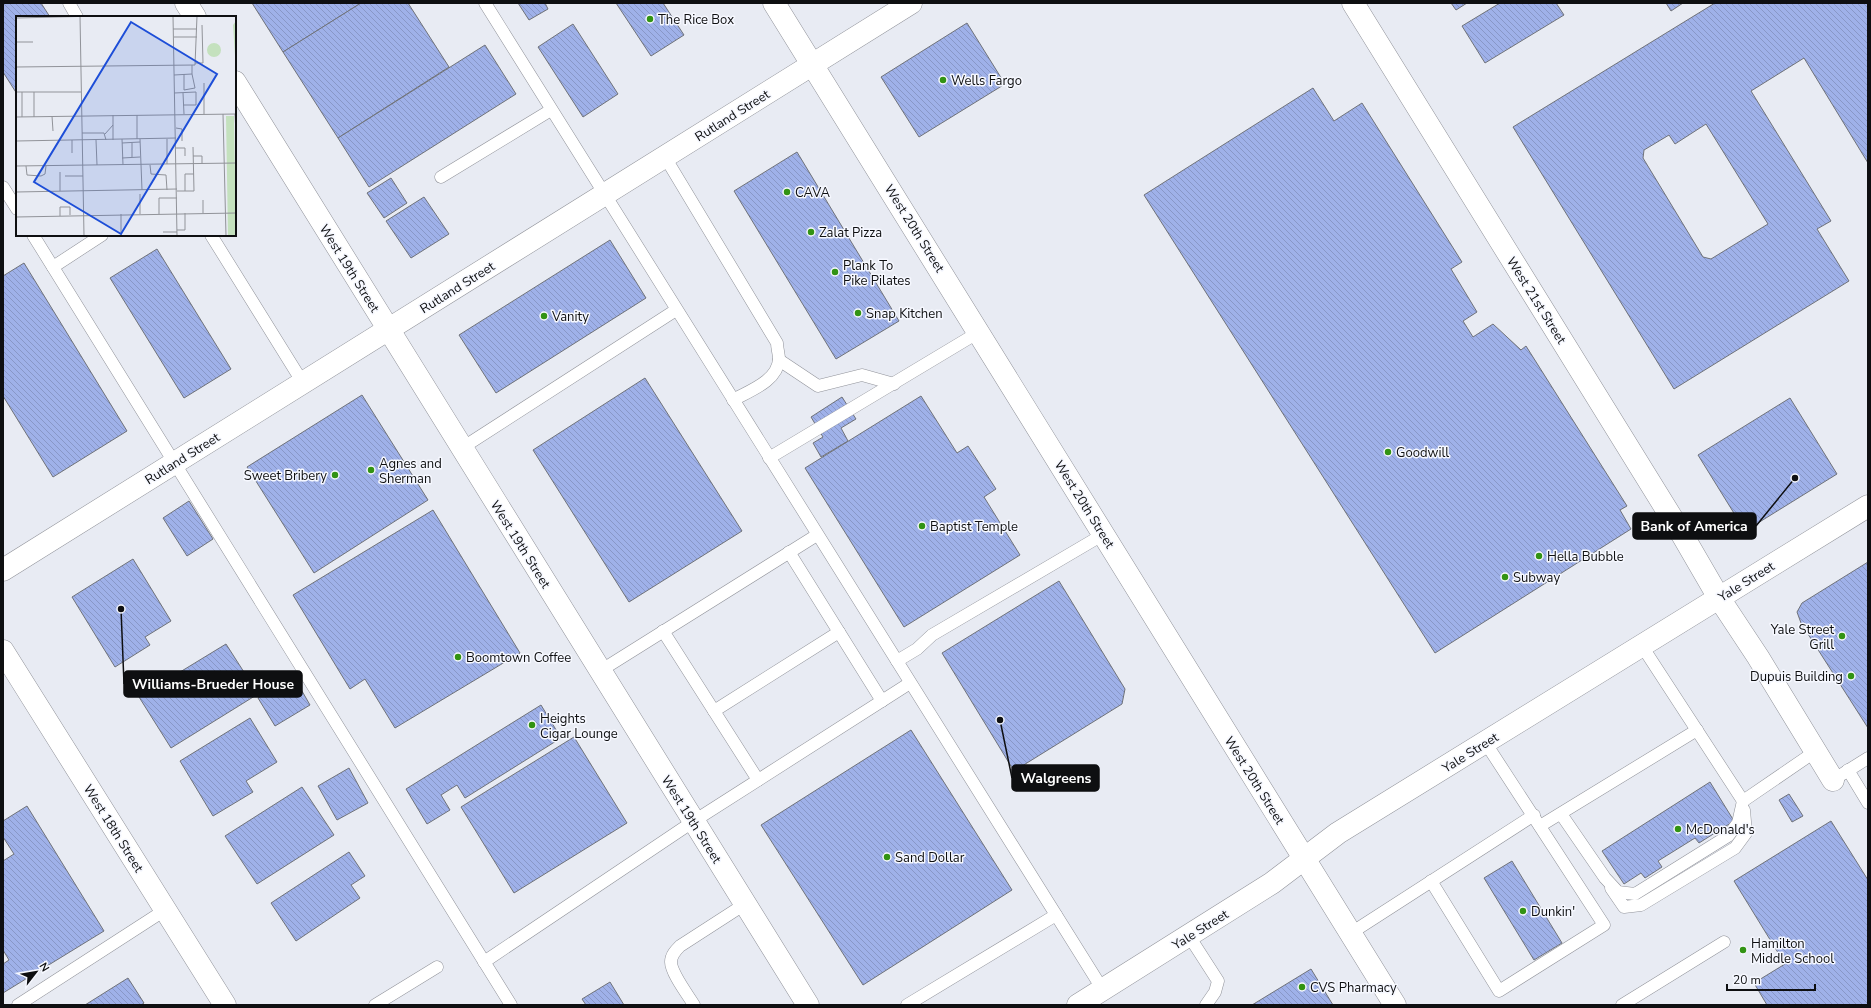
<svg xmlns="http://www.w3.org/2000/svg" width="1871" height="1008" viewBox="0 0 1871 1008" font-family="'Nunito Sans',sans-serif">
	<style>
		.building { fill: url(#building-back-hatch); stroke: #6f7279; fill-rule: evenodd }
		.lines { fill: none; stroke-linecap: round; stroke-linejoin: round }
		.service-casing { stroke: #91939a; stroke-width: 13 }
		.minor-casing { stroke: #91939a; stroke-width: 23 }
		.tertiary-casing { stroke: #91939a; stroke-width: 23 }
		.secondary-casing { stroke: #91939a; stroke-width: 23 }
		.service { stroke: #fff; stroke-width: 12 }
		.minor { stroke: #fff; stroke-width: 22 }
		.tertiary { stroke: #fff; stroke-width: 22 }
		.secondary { stroke: #fff; stroke-width: 22 }
		.poi-dot { fill: #329313; stroke: #f6f8ff; stroke-width: 1.5 }
		.labels { text-anchor: middle; stroke-width: 3; stroke-linejoin: round; paint-order: stroke }
		.poi-label { font-size: 13px; fill: #0e0f11; stroke: #f6f8ff; text-anchor: start }
		.street-label { font-size: 13px; fill: #0e0f11; stroke: #f6f8ff }
		.inset-road { fill: none; stroke: #919399; stroke-width: 1 }
		.view { fill: #1d4ed8; fill-opacity: 0.15; stroke: #1d4ed8; stroke-width: 2 }
		.inset-edge { fill: none; stroke: #0e0f11; stroke-width: 2 }
		.leader { fill: none; stroke: #0e0f11; stroke-width: 1.5 }
		.callout-dot { fill: #0e0f11; stroke: #f6f8ff; stroke-width: 1.5 }
		.callout { fill: #0e0f11; stroke: #0e0f11; stroke-width: 1.5 }
		.callout-label { font-size: 14px; text-anchor: middle; font-weight: bold; fill: #fff }
	</style>
	<defs>
		<pattern id="building-back-hatch" width="6" height="6" patternUnits="userSpaceOnUse"><rect width="6" height="6" fill="#9fb1e9"/><path d="M-1 5l2 2M0 0l6 6M5-1l2 2" fill="none" stroke="#8897c7"/></pattern>
	</defs>
	<rect width="100%" height="100%" fill="#e8ebf3"/>
	<!-- building -->
	<g class="building">
		<path d="M 3,3 L 41,3 L 50,17 L 17,17 L 17,94 L 3,72 Z"/>
		<path d="M 252,3 L 361,3 L 283,52 Z"/>
		<path d="M 361,3 L 408,3 L 449,67 L 338,138 L 283,52 Z"/>
		<path d="M 518,3 L 545,3 L 548,9 L 529,20 Z"/>
		<path d="M 616,3 L 663,3 L 684,35 L 651,56 Z"/>
		<path d="M 1451,3 L 1467,3 L 1456,10 Z"/>
		<path d="M 1500,3 L 1556,3 L 1564,15 L 1485,63 L 1462,26 Z"/>
		<path d="M 1666,3 L 1683,3 L 1671,11 Z"/>
		<path d="M 1715,3 L 1868,3 L 1868,163 L 1804,58 L 1751,91 L 1831,221 L 1817,229 L 1849,281 L 1674,389 L 1513,127 ZM 1706,124 L 1768,224 L 1711,259 L 1703,257 L 1643,158 L 1644,150 L 1669,135 L 1675,144 Z"/>
		<path d="M 967,23 L 1005,84 L 919,137 L 881,77 Z"/>
		<path d="M 573,24 L 618,94 L 583,117 L 538,47 Z"/>
		<path d="M 485,45 L 516,94 L 369,187 L 338,138 Z"/>
		<path d="M 1313,88 L 1334,121 L 1362,103 L 1462,262 L 1451,269 L 1477,312 L 1463,321 L 1473,337 L 1493,324 L 1521,350 L 1526,346 L 1627,506 L 1620,510 L 1631,529 L 1435,653 L 1144,195 Z"/>
		<path d="M 797,152 L 899,321 L 836,359 L 734,191 Z"/>
		<path d="M 391,178 L 407,203 L 384,218 L 367,193 Z"/>
		<path d="M 424,197 L 449,234 L 411,258 L 386,221 Z"/>
		<path d="M 610,240 L 646,298 L 496,393 L 459,335 Z"/>
		<path d="M 157,249 L 231,369 L 184,398 L 110,278 Z"/>
		<path d="M 24,263 L 127,431 L 53,477 L 3,396 L 3,276 Z"/>
		<path d="M 645,378 L 742,531 L 629,602 L 533,450 Z"/>
		<path d="M 362,395 L 428,500 L 314,573 L 247,467 Z"/>
		<path d="M 921,396 L 957,453 L 968,446 L 996,489 L 984,497 L 1020,555 L 904,627 L 805,468 Z"/>
		<path d="M 842,397 L 856,419 L 841,428 L 848,441 L 821,457 L 813,443 L 823,437 L 811,417 Z"/>
		<path d="M 1790,398 L 1837,474 L 1745,531 L 1698,455 Z"/>
		<path d="M 189,501 L 213,539 L 187,556 L 163,518 Z"/>
		<path d="M 433,510 L 520,653 L 395,728 L 365,679 L 350,689 L 293,595 Z"/>
		<path d="M 133,559 L 171,621 L 145,637 L 150,645 L 115,667 L 72,597 Z"/>
		<path d="M 1868,562 L 1868,728 L 1801,623 L 1797,612 L 1802,603 Z"/>
		<path d="M 1059,581 L 1125,689 L 1122,704 L 1014,771 L 942,653 Z"/>
		<path d="M 226,644 L 258,694 L 171,748 L 139,697 Z"/>
		<path d="M 294,677 L 310,705 L 275,726 L 258,698 Z"/>
		<path d="M 541,705 L 561,738 L 465,798 L 457,785 L 441,795 L 450,810 L 427,824 L 406,789 Z"/>
		<path d="M 250,718 L 277,762 L 246,781 L 253,792 L 213,816 L 180,761 Z"/>
		<path d="M 911,730 L 1012,890 L 863,985 L 761,825 Z"/>
		<path d="M 574,737 L 627,823 L 514,893 L 461,807 Z"/>
		<path d="M 349,768 L 368,803 L 337,820 L 318,786 Z"/>
		<path d="M 1710,782 L 1734,821 L 1699,843 L 1695,838 L 1658,861 L 1662,867 L 1645,878 L 1641,873 L 1624,884 L 1602,851 Z"/>
		<path d="M 302,787 L 334,835 L 257,884 L 225,836 Z"/>
		<path d="M 1789,794 L 1803,816 L 1792,822 L 1779,800 Z"/>
		<path d="M 27,806 L 104,931 L 3,993 L 3,964 L 9,960 L 3,950 L 3,861 L 14,854 L 3,837 L 3,821 Z"/>
		<path d="M 1831,821 L 1868,880 L 1868,1005 L 1767,1005 L 1754,983 L 1785,964 L 1734,881 Z"/>
		<path d="M 349,852 L 365,876 L 351,885 L 360,898 L 296,941 L 271,903 Z"/>
		<path d="M 1512,861 L 1562,943 L 1534,960 L 1484,878 Z"/>
		<path d="M 1311,969 L 1333,1005 L 1252,1005 Z"/>
		<path d="M 128,978 L 144,1003 L 141,1005 L 85,1005 Z"/>
		<path d="M 610,982 L 624,1005 L 586,1005 L 582,999 Z"/>
	</g>
	<g class="lines">
		<defs>
			<g id="service">
				<path d="M 69,3 L 77,17"/>
				<path d="M 485,3 L 1103,990"/>
				<path d="M 665,157 L 777,343 C 777,348 779,354 779,359 C 778,381 749,391 733,400"/>
				<path d="M 441,177 L 551,110"/>
				<path d="M 3,187 L 17,209"/>
				<path d="M 33,235 L 511,1005"/>
				<path d="M 211,235 L 303,383"/>
				<path d="M 53,267 L 102,235"/>
				<path d="M 779,360 L 818,386 L 862,375 L 894,384"/>
				<path d="M 462,448 L 676,310"/>
				<path d="M 769,458 L 979,332"/>
				<path d="M 789,552 L 882,701"/>
				<path d="M 663,631 L 758,780"/>
				<path d="M 1642,646 L 1743,801 L 1816,751"/>
				<path d="M 897,661 L 917,649 L 932,635 L 1104,534"/>
				<path d="M 600,671 L 817,535"/>
				<path d="M 714,711 L 839,632"/>
				<path d="M 1848,770 L 1868,803"/>
				<path d="M 1833,780 L 1868,758"/>
				<path d="M 1561,814 L 1605,878 L 1618,892 L 1635,894 L 1728,836 L 1738,823 L 1743,801"/>
				<path d="M 1540,826 L 1697,730"/>
				<path d="M 1431,881 L 1499,991 L 1604,925 L 1485,742"/>
				<path d="M 1611,888 L 1624,907 L 1641,905 L 1735,848 L 1746,833 L 1744,810"/>
				<path d="M 1351,933 L 1534,815"/>
				<path d="M 1189,936 L 1218,981 L 1215,992 L 1206,1005"/>
				<path d="M 484,962 L 694,821 L 910,683"/>
				<path d="M 18,1005 L 165,910"/>
				<path d="M 375,1005 L 437,967"/>
				<path d="M 694,1005 C 688,995 671,973 671,962 C 671,955 676,950 680,946 L 745,904"/>
				<path d="M 907,1005 L 1056,915"/>
				<path d="M 1622,1005 L 1724,942"/>
			</g>
			<g id="minor">
				<path d="M 1353,3 L 1683,536 L 1719,598 L 1758,657 L 1833,780"/>
				<path d="M 3,570 L 911,3"/>
				<path d="M 3,651 L 225,1005"/>
			</g>
			<g id="tertiary">
				<path d="M 186,3 L 195,17"/>
				<path d="M 235,82 L 808,1005"/>
			</g>
			<g id="secondary">
				<path d="M 774,3 L 1395,1005"/>
				<path d="M 1078,1005 L 1272,883 L 1338,833 L 1868,506"/>
			</g>
		</defs>
		<!-- service casing -->
		<use href="#service" class="service-casing"/>
		<!-- minor casing -->
		<use href="#minor" class="minor-casing"/>
		<!-- tertiary casing -->
		<use href="#tertiary" class="tertiary-casing"/>
		<!-- secondary casing -->
		<use href="#secondary" class="secondary-casing"/>
		<!-- service -->
		<use href="#service" class="service"/>
		<!-- minor -->
		<use href="#minor" class="minor"/>
		<!-- tertiary -->
		<use href="#tertiary" class="tertiary"/>
		<!-- secondary -->
		<use href="#secondary" class="secondary"/>
	</g>
	<!-- markers -->
	<g class="poi-dot">
		<circle cx="650" cy="19" r="4"/>
		<circle cx="943" cy="80" r="4"/>
		<circle cx="787" cy="192" r="4"/>
		<circle cx="811" cy="232" r="4"/>
		<circle cx="835" cy="272" r="4"/>
		<circle cx="858" cy="313" r="4"/>
		<circle cx="544" cy="316" r="4"/>
		<circle cx="1388" cy="452" r="4"/>
		<circle cx="371" cy="470" r="4"/>
		<circle cx="335" cy="475" r="4"/>
		<circle cx="922" cy="526" r="4"/>
		<circle cx="1539" cy="556" r="4"/>
		<circle cx="1505" cy="577" r="4"/>
		<circle cx="1842" cy="636" r="4"/>
		<circle cx="458" cy="657" r="4"/>
		<circle cx="1851" cy="676" r="4"/>
		<circle cx="532" cy="725" r="4"/>
		<circle cx="1678" cy="829" r="4"/>
		<circle cx="887" cy="857" r="4"/>
		<circle cx="1523" cy="911" r="4"/>
		<circle cx="1743" cy="950" r="4"/>
		<circle cx="1302" cy="987" r="4"/>
	</g>
	<g class="labels">
		<!-- poi labels -->
		<g class="poi-label">
			<text x="658" y="24">The Rice Box</text>
			<text x="951" y="85">Wells Fargo</text>
			<text x="795" y="197">CAVA</text>
			<text x="819" y="237">Zalat Pizza</text>
			<text x="843" y="270">Plank To<tspan x="843" dy="15">Pike Pilates</tspan></text>
			<text x="866" y="318">Snap Kitchen</text>
			<text x="552" y="321">Vanity</text>
			<text x="1396" y="457">Goodwill</text>
			<text x="379" y="468">Agnes and<tspan x="379" dy="15">Sherman</tspan></text>
			<text x="327" y="480" text-anchor="end">Sweet Bribery</text>
			<text x="930" y="531">Baptist Temple</text>
			<text x="1547" y="561">Hella Bubble</text>
			<text x="1513" y="582">Subway</text>
			<text x="1834" y="634" text-anchor="end">Yale Street<tspan x="1834" dy="15">Grill</tspan></text>
			<text x="466" y="662">Boomtown Coffee</text>
			<text x="1843" y="681" text-anchor="end">Dupuis Building</text>
			<text x="540" y="723">Heights<tspan x="540" dy="15">Cigar Lounge</tspan></text>
			<text x="1686" y="834">McDonald's</text>
			<text x="895" y="862">Sand Dollar</text>
			<text x="1531" y="916">Dunkin'</text>
			<text x="1751" y="948">Hamilton<tspan x="1751" dy="15">Middle School</tspan></text>
			<text x="1310" y="992">CVS Pharmacy</text>
		</g>
		<!-- street labels -->
		<g class="street-label">
			<text transform="translate(732 115) rotate(-32)" y="5">Rutland Street</text>
			<text transform="translate(915 228) rotate(58)" y="5">West 20th Street</text>
			<text transform="translate(350 268) rotate(58)" y="5">West 19th Street</text>
			<text transform="translate(457 287) rotate(-32)" y="5">Rutland Street</text>
			<text transform="translate(1537 300) rotate(58)" y="5">West 21st Street</text>
			<text transform="translate(182 458) rotate(-32)" y="5">Rutland Street</text>
			<text transform="translate(1085 504) rotate(58)" y="5">West 20th Street</text>
			<text transform="translate(521 544) rotate(58)" y="5">West 19th Street</text>
			<text transform="translate(1746 581) rotate(-32)" y="5">Yale Street</text>
			<text transform="translate(1470 752) rotate(-32)" y="5">Yale Street</text>
			<text transform="translate(1255 780) rotate(58)" y="5">West 20th Street</text>
			<text transform="translate(692 819) rotate(58)" y="5">West 19th Street</text>
			<text transform="translate(114 828) rotate(58)" y="5">West 18th Street</text>
			<text transform="translate(1200 929) rotate(-32)" y="5">Yale Street</text>
		</g>
	</g>
	<!-- overview -->
	<g transform="translate(16 16)">
		<rect width="220" height="220" fill="#e8ebf3"/>
		<path d="M 220,5 L 220,55 L 217,9 ZM191 34a7 7 0 1 1 14 0a7 7 0 1 1-14 0Z" fill="#c4e1be"/>
		<path d="M 210,100 L 218,100 L 220,220 L 212,220 Z" fill="#c4e1be"/>
		<path class="inset-road" d="M 64,0 L 68,220M 157,0 L 161,220M 0,2 L 82,0M 157,13 L 181,13M 158,21 L 181,21M 0,26 L 17,26M 179,47 L 187,47 L 186,9M 0,51 L 179,49 L 181,0M 168,58 L 168,74M 158,59 L 176,58 L 176,49M 188,67 L 188,98M 168,74 L 179,72 L 176,58M 0,76 L 65,76M 6,76 L 6,101M 18,76 L 18,101M 158,77 L 180,76 L 180,89 L 167,89M 167,77 L 168,98M 207,98 L 210,220M 219,98 L 220,117M 97,99 L 97,124M 121,99 L 121,123M 36,100 L 37,115M 0,101 L 220,98M 160,112 L 166,113 L 166,125M 66,117 L 88,117 L 90,124M 89,118 L 97,109M 106,123 L 107,149M 124,123 L 126,174M 151,123 L 151,148M 56,124 L 56,137M 80,124 L 81,149M 0,125 L 160,122M 106,127 L 124,126M 116,127 L 116,141M 160,132 L 169,132 L 169,140M 177,140 L 186,140 L 186,148M 106,142 L 124,141M 134,149 L 135,158 L 150,159 L 151,174M 0,150 L 220,147M 10,150 L 11,159 L 25,160 L 29,158 L 30,150M 44,156 L 44,175M 49,160 L 67,160M 161,175 L 178,175 L 177,131M 169,175 L 169,158 L 178,158M 0,176 L 161,173M 124,178 L 124,198M 187,184 L 187,197M 105,198 L 105,220M 143,198 L 143,182 L 161,182M 44,200 L 44,191 L 54,191 L 54,199M 0,201 L 220,197M 161,214 L 169,214 L 169,197M 147,216 L 161,216"/>
		<path class="view" d="M 115,6 L 201,58 L 105,218 L 18,166 Z"/>
		<rect width="220" height="220" class="inset-edge"/>
	</g>
	<!-- callouts -->
	<path class="leader" d="M1795 478L1756 526M121 609L124 684M1000 720L1012 778"/>
	<g class="callout-dot">
		<circle cx="1795" cy="478" r="4"/>
		<circle cx="121" cy="609" r="4"/>
		<circle cx="1000" cy="720" r="4"/>
	</g>
	<g class="callout">
		<rect x="1633" y="513" width="123" height="26" rx="4"/>
		<rect x="124" y="671" width="178" height="26" rx="4"/>
		<rect x="1012" y="765" width="87" height="26" rx="4"/>
	</g>
	<g class="callout-label">
		<text x="1694" y="531">Bank of America</text>
		<text x="213" y="689">Williams-Brueder House</text>
		<text x="1056" y="783">Walgreens</text>
	</g>
	<!-- border -->
	<rect width="1871" height="1008" fill="none" stroke="#0e0f11" stroke-width="8"/>
	<!-- north arrow -->
	<g transform="translate(36 972) rotate(59)" stroke="#f6f8ff" stroke-width="3" paint-order="stroke">
	<path d="M0-3L7 15L0 10L-7 15Z" fill="#0e0f11"/>
	<text y="-6" font-size="11" font-weight="bold" text-anchor="middle" fill="#0e0f11">N</text>
	</g>
	<!-- scale -->
	<path d="M1727 984v6h88v-6" fill="none" stroke="#0e0f11" stroke-width="2"/>
	<text x="1733" y="984" font-size="12" fill="#0e0f11" stroke="#f6f8ff" stroke-width="3" paint-order="stroke">20 m</text>
</svg>
